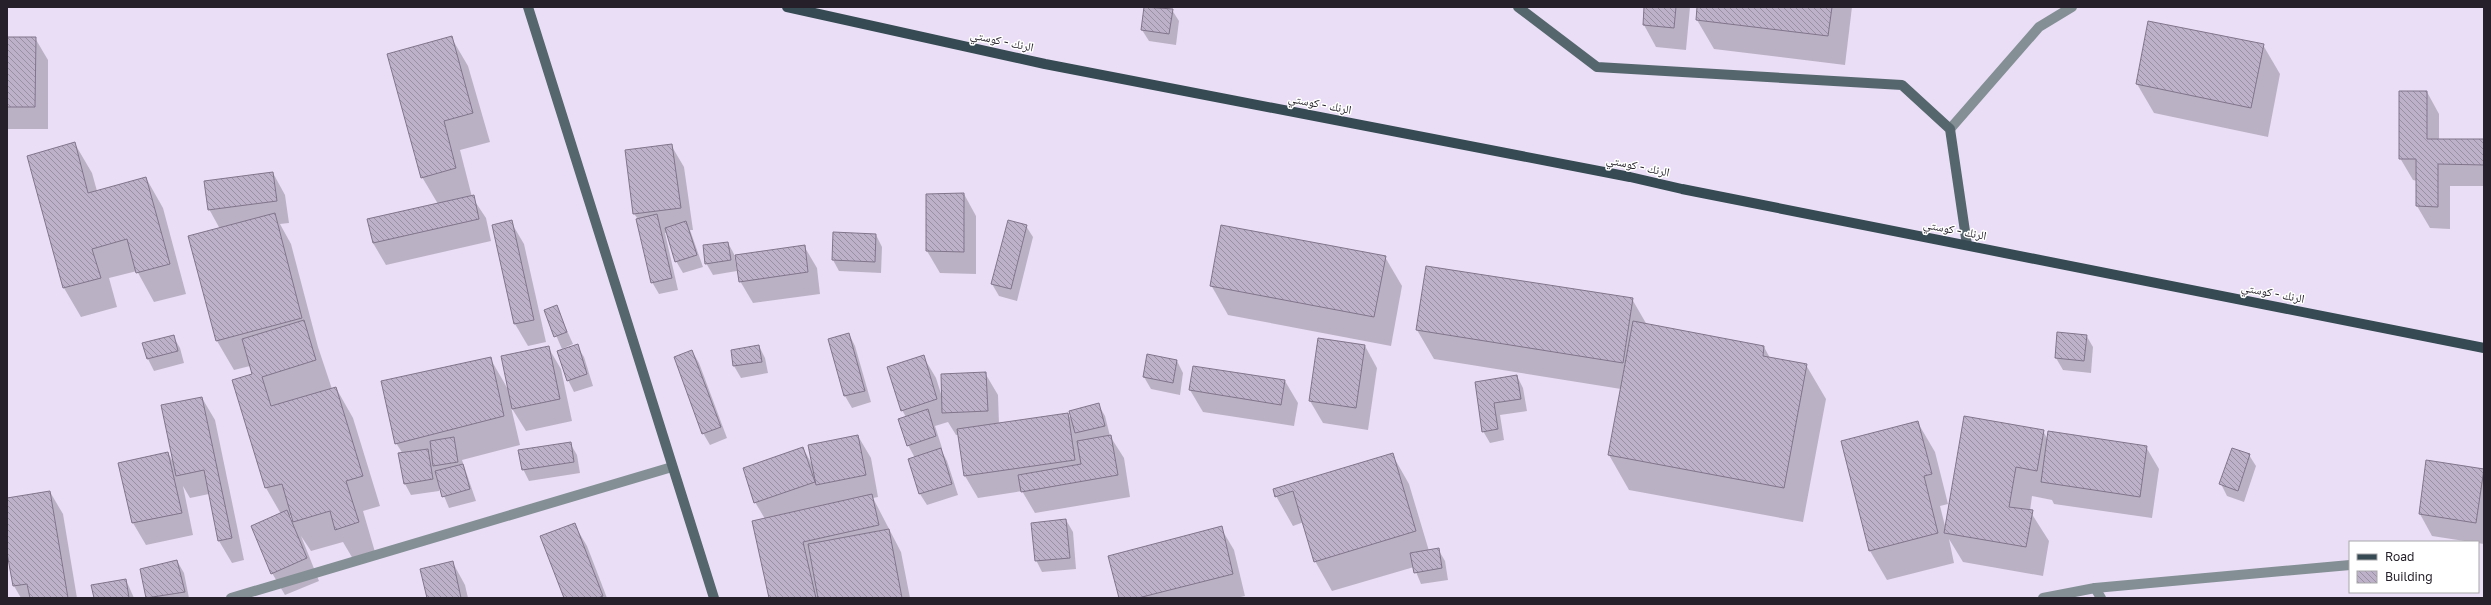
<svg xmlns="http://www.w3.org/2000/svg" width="2491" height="605" viewBox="0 0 2491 605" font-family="'Golos Text','Noto Naskh Arabic',sans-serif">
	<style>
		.shadow { fill: #0003; fill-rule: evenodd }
		.building { fill: url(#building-back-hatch); stroke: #80758b }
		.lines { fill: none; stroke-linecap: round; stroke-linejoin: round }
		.street { stroke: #838f94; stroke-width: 10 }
		.secondary { stroke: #55666d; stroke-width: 10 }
		.primary { stroke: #354a52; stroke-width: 10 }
		.labels { text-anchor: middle; stroke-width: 3; stroke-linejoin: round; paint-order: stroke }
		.street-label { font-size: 12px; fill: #252029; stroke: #fff }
	</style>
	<defs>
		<pattern id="building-back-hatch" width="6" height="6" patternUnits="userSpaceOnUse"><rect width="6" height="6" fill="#bcb1c9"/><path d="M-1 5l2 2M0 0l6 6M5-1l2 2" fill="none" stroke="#9990a3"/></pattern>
	</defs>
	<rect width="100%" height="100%" fill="#eadef6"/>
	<!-- shadow -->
	<g class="shadow">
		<path d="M 1145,7 L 1172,10 L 1179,21 L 1176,45 L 1149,41 L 1142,30 Z"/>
		<path d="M 1645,7 L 1690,7 L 1686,50 L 1656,47 L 1644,25 Z"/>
		<path d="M 1698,7 L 1852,7 L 1845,65 L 1714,49 L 1697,20 Z"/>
		<path d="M 451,37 L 468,66 L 490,142 L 460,150 L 472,197 L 486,218 L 491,241 L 386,265 L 373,243 L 369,220 L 438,204 L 422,177 Z"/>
		<path d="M 7,38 L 35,38 L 48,60 L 48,129 L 7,129 Z"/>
		<path d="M 2263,45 L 2280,74 L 2268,137 L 2154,113 L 2137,84 Z"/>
		<path d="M 2427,92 L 2439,114 L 2439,140 L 2484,140 L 2484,186 L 2450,186 L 2450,229 L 2430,228 L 2417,206 L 2417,181 L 2413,180 L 2400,158 Z"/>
		<path d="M 75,144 L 92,173 L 97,191 L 146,178 L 163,208 L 186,294 L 154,302 L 137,271 L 109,278 L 117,307 L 81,317 L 64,288 Z"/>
		<path d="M 671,145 L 684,167 L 693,230 L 690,230 L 703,267 L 683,273 L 676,261 L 667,233 L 665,233 L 678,290 L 659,294 L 652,282 L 638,219 L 634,214 Z"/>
		<path d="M 273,173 L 285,195 L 289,223 L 280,224 L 291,244 L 318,347 L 332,389 L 336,388 L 353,418 L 380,506 L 363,511 L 375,552 L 353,559 L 343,542 L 311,551 L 301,536 L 319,581 L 285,595 L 272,573 L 281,514 L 266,488 L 234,381 L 253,375 L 250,366 L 234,370 L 217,341 L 220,229 L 209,209 ZM 292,515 L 294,523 L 289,516 Z"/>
		<path d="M 964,194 L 976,216 L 976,274 L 940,273 L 927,251 Z"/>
		<path d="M 511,222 L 524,244 L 546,342 L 528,346 L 515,324 L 493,226 Z"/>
		<path d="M 1026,226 L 1033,237 L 1017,301 L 999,296 L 992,284 Z"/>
		<path d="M 876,235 L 882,247 L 881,273 L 839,271 L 833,260 Z"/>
		<path d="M 728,243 L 734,254 L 737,271 L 713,275 L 706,263 Z"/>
		<path d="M 804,246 L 817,268 L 820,294 L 753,303 L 740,281 Z"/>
		<path d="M 1385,257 L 1402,286 L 1391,346 L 1228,315 L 1211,285 Z"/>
		<path d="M 1632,299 L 1647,325 L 1764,347 L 1770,358 L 1806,365 L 1826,399 L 1803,522 L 1629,490 L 1609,455 L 1621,389 L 1434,359 L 1417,330 Z"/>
		<path d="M 556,306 L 573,344 L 562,349 L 545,310 Z"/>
		<path d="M 849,334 L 855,346 L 871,402 L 852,408 L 845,396 L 829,340 Z"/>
		<path d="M 2086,335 L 2093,347 L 2091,373 L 2063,370 L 2056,358 Z"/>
		<path d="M 173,336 L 180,348 L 184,363 L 154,371 L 148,359 L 144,343 Z"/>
		<path d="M 577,346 L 584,357 L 593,386 L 574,392 L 568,380 Z"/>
		<path d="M 759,346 L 765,358 L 768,373 L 741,378 L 734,366 L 732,351 Z"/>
		<path d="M 1365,346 L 1377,368 L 1368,430 L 1323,423 L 1310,401 Z"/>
		<path d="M 548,347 L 561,369 L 572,421 L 526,431 L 511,407 L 520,445 L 462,460 L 476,501 L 449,508 L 439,484 L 439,491 L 411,495 L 405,484 L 403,454 L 396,443 L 490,358 L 509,391 Z"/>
		<path d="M 692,351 L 699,363 L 727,438 L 710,445 L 703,433 Z"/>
		<path d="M 923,356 L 936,378 L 942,397 L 985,373 L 998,395 L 999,424 L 1068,414 L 1072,421 L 1098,404 L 1105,416 L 1110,436 L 1124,458 L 1130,497 L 1035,513 L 1022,491 L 978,498 L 965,476 L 959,435 L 956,435 L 948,422 L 935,426 L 942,448 L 940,448 L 947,461 L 958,495 L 927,505 L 920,494 L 915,458 L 908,445 L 906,417 L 902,410 Z"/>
		<path d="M 1177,361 L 1183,373 L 1180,395 L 1151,389 L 1144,377 Z"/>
		<path d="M 1517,376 L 1523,388 L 1527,411 L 1500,415 L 1504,440 L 1490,443 L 1483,431 L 1476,383 Z"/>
		<path d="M 1285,381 L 1298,403 L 1294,426 L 1203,412 L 1190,390 Z"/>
		<path d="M 202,398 L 215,420 L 244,560 L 232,563 L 219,541 L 209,494 L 190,498 L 183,486 L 193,535 L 146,545 L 133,523 L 119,463 L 168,453 L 175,465 Z"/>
		<path d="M 1918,423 L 1935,452 L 1948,504 L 1940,506 L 1946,530 L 2043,431 L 2048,440 L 2146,447 L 2159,469 L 2152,518 L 2054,504 L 2052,500 L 2032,496 L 2030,511 L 2049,541 L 2043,576 L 1963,562 L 1949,539 L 1954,563 L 1887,580 L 1870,551 Z"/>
		<path d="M 858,436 L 871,458 L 878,497 L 873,498 L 901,552 L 910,598 L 770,598 L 765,519 L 755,502 L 803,448 L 813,466 Z"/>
		<path d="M 570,443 L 577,455 L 580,473 L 529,481 L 523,469 Z"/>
		<path d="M 1392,454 L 1409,484 L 1429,551 L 1438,549 L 1445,561 L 1448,580 L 1421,584 L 1414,567 L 1332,591 L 1315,561 L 1304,522 L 1293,526 L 1276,496 Z"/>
		<path d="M 2249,455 L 2256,466 L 2244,502 L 2227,496 L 2221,484 Z"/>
		<path d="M 2484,470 L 2484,544 L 2432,536 L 2420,514 Z"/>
		<path d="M 50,492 L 63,514 L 77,598 L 21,598 L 14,586 L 7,547 L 7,499 Z"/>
		<path d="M 1066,520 L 1073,532 L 1076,569 L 1042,572 L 1036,560 Z"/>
		<path d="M 574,524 L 587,546 L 607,598 L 565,598 Z"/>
		<path d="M 1221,528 L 1234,550 L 1245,596 L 1236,598 L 1120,598 Z"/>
		<path d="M 177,561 L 184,573 L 189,598 L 147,598 L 141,570 Z"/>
		<path d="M 453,563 L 465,585 L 468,598 L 428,598 Z"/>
		<path d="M 126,580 L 134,598 L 95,598 Z"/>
	</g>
	<!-- building -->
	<g class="building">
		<path d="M 1144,7 L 1173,9 L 1169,34 L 1141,30 Z"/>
		<path d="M 1644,7 L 1676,7 L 1674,28 L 1643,25 Z"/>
		<path d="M 1697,7 L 1832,7 L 1828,36 L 1696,20 Z"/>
		<path d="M 2148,21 L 2264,44 L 2251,108 L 2136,84 Z"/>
		<path d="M 452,36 L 473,113 L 444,121 L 456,168 L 421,178 L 387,54 Z"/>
		<path d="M 7,37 L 36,37 L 35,107 L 7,107 Z"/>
		<path d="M 2399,91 L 2427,91 L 2427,139 L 2484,139 L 2484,165 L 2438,164 L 2438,207 L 2416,206 L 2416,159 L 2399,159 Z"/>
		<path d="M 75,142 L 88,193 L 146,177 L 170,264 L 136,273 L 127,239 L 92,249 L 101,278 L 63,288 L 27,156 Z"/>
		<path d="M 672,144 L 681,208 L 633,214 L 625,150 Z"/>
		<path d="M 273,172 L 277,201 L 208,210 L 204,181 Z"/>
		<path d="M 964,193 L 964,252 L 926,251 L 926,194 Z"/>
		<path d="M 474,195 L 479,219 L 373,243 L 367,219 Z"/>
		<path d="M 275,213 L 302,318 L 216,341 L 188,236 Z"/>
		<path d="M 657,214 L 672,278 L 651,283 L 636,219 Z"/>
		<path d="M 512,220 L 534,320 L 514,324 L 492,225 Z"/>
		<path d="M 1008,220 L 1027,225 L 1011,289 L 991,284 Z"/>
		<path d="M 686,221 L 697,255 L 675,262 L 665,228 Z"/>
		<path d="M 1221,225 L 1386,256 L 1374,317 L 1210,286 Z"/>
		<path d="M 833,232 L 876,234 L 875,262 L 832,260 Z"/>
		<path d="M 728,242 L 731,260 L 705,264 L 703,245 Z"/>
		<path d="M 805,245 L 808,272 L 739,282 L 735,255 Z"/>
		<path d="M 1426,266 L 1633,298 L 1623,363 L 1416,330 Z"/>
		<path d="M 557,305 L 567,332 L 554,337 L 544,310 Z"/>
		<path d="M 304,320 L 316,360 L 262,377 L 271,406 L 336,387 L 363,476 L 346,481 L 359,522 L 335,530 L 330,511 L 293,522 L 282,484 L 265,488 L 232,380 L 252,374 L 242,339 Z"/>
		<path d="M 1633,321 L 1764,346 L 1763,356 L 1807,364 L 1784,488 L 1608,455 Z"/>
		<path d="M 2057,332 L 2087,335 L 2084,361 L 2055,358 Z"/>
		<path d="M 849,333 L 865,391 L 844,396 L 828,339 Z"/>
		<path d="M 174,335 L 178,351 L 147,359 L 142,343 Z"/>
		<path d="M 1318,338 L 1365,345 L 1356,408 L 1309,401 Z"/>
		<path d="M 578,344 L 587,374 L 567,381 L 557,351 Z"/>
		<path d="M 759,345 L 762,362 L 733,366 L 731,350 Z"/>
		<path d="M 549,346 L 560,399 L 512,409 L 501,356 Z"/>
		<path d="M 692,350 L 721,427 L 702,434 L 674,357 Z"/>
		<path d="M 1147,354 L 1177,360 L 1173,383 L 1143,377 Z"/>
		<path d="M 924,355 L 937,399 L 901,411 L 887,367 Z"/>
		<path d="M 491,357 L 504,416 L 395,444 L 381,381 Z"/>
		<path d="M 1193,366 L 1285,380 L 1281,405 L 1189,390 Z"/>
		<path d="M 986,372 L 988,411 L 942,413 L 941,374 Z"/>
		<path d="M 1517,375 L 1521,399 L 1494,403 L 1498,429 L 1482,432 L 1475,382 Z"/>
		<path d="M 202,397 L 232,538 L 218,541 L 204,470 L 176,476 L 161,405 Z"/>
		<path d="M 1099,403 L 1105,426 L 1075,433 L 1069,411 Z"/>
		<path d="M 928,409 L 936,436 L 907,446 L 898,419 Z"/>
		<path d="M 1068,413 L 1075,460 L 964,476 L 957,429 Z"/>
		<path d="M 1964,416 L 2044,430 L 2037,471 L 2016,467 L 2009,507 L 2033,510 L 2026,547 L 1944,533 Z"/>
		<path d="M 1918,421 L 1932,474 L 1924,476 L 1938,533 L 1869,551 L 1841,441 Z"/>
		<path d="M 2048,431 L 2147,446 L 2140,497 L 2041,482 Z"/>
		<path d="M 858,435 L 866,475 L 816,485 L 808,445 Z"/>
		<path d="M 1111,435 L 1118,475 L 1021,492 L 1018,475 L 1081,464 L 1077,441 Z"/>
		<path d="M 454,437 L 458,462 L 433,466 L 430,441 Z"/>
		<path d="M 571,442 L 574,462 L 522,470 L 518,450 Z"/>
		<path d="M 803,447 L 815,482 L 754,503 L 743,468 Z"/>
		<path d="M 941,448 L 952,484 L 919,494 L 908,459 Z"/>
		<path d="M 2232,448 L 2250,454 L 2238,491 L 2219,484 Z"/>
		<path d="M 428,449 L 433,479 L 404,484 L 398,453 Z"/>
		<path d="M 168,452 L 182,513 L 132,523 L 118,463 Z"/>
		<path d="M 1393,453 L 1416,531 L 1314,562 L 1293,491 L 1275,497 L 1273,489 Z"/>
		<path d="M 2426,460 L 2484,469 L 2476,523 L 2419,514 Z"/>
		<path d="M 463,464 L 470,489 L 442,497 L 435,471 Z"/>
		<path d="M 50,491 L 68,598 L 30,598 L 27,584 L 13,586 L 7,553 L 7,498 Z"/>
		<path d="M 872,494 L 879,525 L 803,542 L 816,598 L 769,598 L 752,521 Z"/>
		<path d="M 287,510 L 307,558 L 271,574 L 251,526 Z"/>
		<path d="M 1066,519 L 1070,558 L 1035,561 L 1031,523 Z"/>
		<path d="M 575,523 L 603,596 L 598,598 L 564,598 L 540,536 Z"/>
		<path d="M 1222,526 L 1233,574 L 1138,598 L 1119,598 L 1108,556 Z"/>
		<path d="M 889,529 L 902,598 L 818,598 L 808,544 Z"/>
		<path d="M 1439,548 L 1442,568 L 1414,573 L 1410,553 Z"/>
		<path d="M 177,560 L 185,592 L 146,598 L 140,569 Z"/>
		<path d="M 453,561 L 461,598 L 427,598 L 420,569 Z"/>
		<path d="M 126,579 L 129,598 L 94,598 L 91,585 Z"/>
	</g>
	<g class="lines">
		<!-- street -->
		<g class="street">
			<path d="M 1950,129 L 2039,27 L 2072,7"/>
			<path d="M 2095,588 L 2101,598"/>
			<path d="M 231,598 L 672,467"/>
			<path d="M 2043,598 L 2095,588 L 2350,565"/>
		</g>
		<!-- secondary -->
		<g class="secondary">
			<path d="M 528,7 L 714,598"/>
			<path d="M 1518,7 L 1597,67 L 1902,85 L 1950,129 L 1967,245"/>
		</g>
		<!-- primary -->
		<path class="primary" d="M 787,7 L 1045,64 L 1630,177 L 1682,189 L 2484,348"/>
	</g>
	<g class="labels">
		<!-- street labels -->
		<g class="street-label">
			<text transform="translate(1002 41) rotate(12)" y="4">الرنك - كوستي</text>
			<text transform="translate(1320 104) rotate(11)" y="4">الرنك - كوستي</text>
			<text transform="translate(1638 166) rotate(12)" y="4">الرنك - كوستي</text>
			<text transform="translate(1955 230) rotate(11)" y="4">الرنك - كوستي</text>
			<text transform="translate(2273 293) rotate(11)" y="4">الرنك - كوستي</text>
		</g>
	</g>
	<!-- border -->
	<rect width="2491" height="605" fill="none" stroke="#252029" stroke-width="16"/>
	<!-- legend -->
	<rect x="2349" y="541" width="130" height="52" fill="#ffffff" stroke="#a8a6a9"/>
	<rect x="2357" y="554" width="20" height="6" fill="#354a52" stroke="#a8a6a9"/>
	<text x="2385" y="561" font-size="12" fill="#252029">Road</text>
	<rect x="2357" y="571" width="20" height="12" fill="url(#building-back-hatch)" stroke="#a8a6a9"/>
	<text x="2385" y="581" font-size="12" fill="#252029">Building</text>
</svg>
